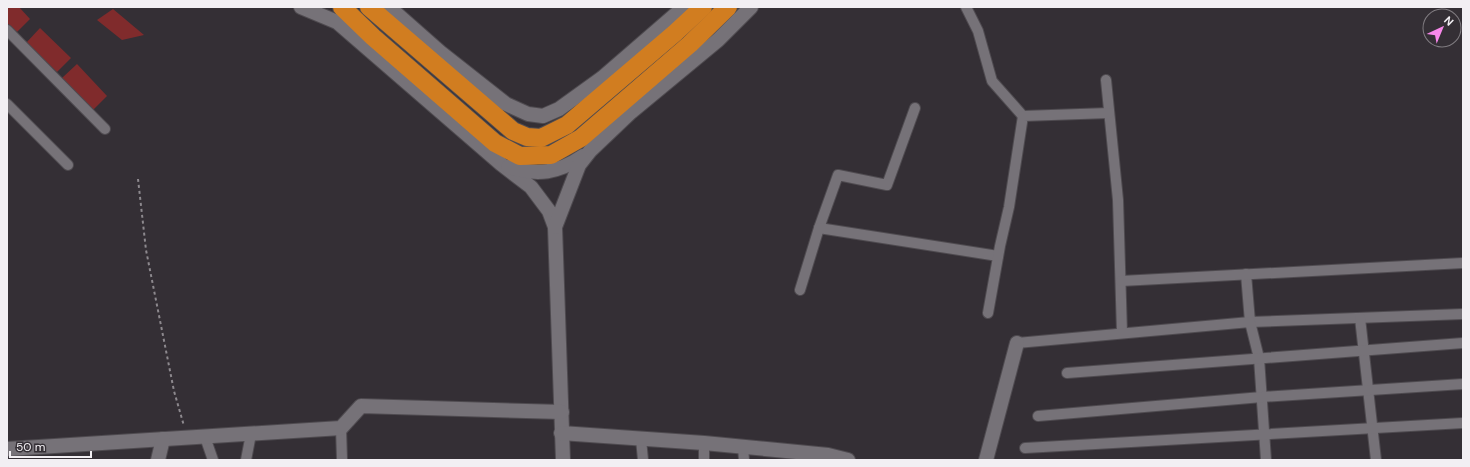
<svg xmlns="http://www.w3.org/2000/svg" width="1470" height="467" viewBox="0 0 1470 467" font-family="'DM Sans',sans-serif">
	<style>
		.building { fill: #802b2c }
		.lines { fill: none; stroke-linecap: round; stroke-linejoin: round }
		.street-casing { stroke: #4f4b50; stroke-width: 12 }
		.secondary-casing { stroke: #4f4b50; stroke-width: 16 }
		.highway-casing { stroke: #4f4b50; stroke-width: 20 }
		.path { stroke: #8d898e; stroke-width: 2; stroke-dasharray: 3 3; stroke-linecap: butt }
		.street { stroke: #767278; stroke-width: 10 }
		.secondary { stroke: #767278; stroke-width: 14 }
		.highway { stroke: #d17d20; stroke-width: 18 }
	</style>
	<rect width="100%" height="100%" fill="#342f35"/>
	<!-- building -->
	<g class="building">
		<path d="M 7,7 L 19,7 L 30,19 L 17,32 L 7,23 Z"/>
		<path d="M 113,9 L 144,35 L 122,40 L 97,20 Z"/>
		<path d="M 40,28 L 71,58 L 57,72 L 26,43 Z"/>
		<path d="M 77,64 L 107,96 L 93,110 L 62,78 Z"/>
	</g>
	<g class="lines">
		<defs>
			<g id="street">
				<path d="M 966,7 L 978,31 L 992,81 L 1023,116"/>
				<path d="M 7,30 L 105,129"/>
				<path d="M 1106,80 L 1118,200 L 1122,333"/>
				<path d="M 7,104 L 68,165"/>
				<path d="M 819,228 L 838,175 L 887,185 L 915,108"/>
				<path d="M 1246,274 L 1250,322 L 1463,314"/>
				<path d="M 1121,281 L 1463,263"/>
				<path d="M 800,290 L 819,228 L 998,256"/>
				<path d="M 988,313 L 1000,246 L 1009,207 L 1023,116 L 1109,113"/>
				<path d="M 1360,318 L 1376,460"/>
				<path d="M 1017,343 L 1250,322 L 1259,358 L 1266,460"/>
				<path d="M 1067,373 L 1463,343"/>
				<path d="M 1038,416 L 1262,397 L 1463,384"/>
				<path d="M 341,428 L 342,460"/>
				<path d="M 205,437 L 213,460"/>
				<path d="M 641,439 L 643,460"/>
				<path d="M 743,447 L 744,460"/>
				<path d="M 1025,448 L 1463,423"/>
				<path d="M 246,460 L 251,434"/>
				<path d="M 704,460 L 704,443"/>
			</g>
			<g id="secondary">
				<path d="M 301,7 L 337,22 L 501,164 L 531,187 L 549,211 L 555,227 L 563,460"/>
				<path d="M 389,7 L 440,52 L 506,104 L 528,114 L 543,116 L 559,109 L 602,78 L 684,7"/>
				<path d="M 508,167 C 538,176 558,173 583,156"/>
				<path d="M 555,227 L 579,165 L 590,151 L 631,112 L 718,40 L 751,7"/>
				<path d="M 561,433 L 704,443 L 828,455 L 848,460"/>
				<path d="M 7,449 L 341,428 L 361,406 L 562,412"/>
				<path d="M 158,460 L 163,439"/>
				<path d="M 986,460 L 1017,343"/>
			</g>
			<g id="highway">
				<path d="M 342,7 L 373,37 L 495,143 L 520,156 L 551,155 L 581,138 L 690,44 L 728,7"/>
				<path d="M 369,7 L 513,131 L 527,137 L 541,138 L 567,125 L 675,33 L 703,7"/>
			</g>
		</defs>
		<!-- street casing -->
		<use href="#street" class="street-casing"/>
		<!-- secondary casing -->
		<use href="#secondary" class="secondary-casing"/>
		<!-- highway casing -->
		<use href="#highway" class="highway-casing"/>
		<!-- path -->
		<path class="path" d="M 138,179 L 146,250 L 174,391 L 184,426"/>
		<!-- street -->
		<use href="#street" class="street"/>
		<!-- secondary -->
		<use href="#secondary" class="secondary"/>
		<!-- highway -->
		<use href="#highway" class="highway"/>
	</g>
	<!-- border -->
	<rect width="1470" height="467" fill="none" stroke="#f2eff3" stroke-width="16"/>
	<!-- north arrow -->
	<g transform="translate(1442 28) rotate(44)"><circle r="19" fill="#342f35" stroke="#807c81"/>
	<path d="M0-3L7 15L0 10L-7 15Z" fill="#f888ea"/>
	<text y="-6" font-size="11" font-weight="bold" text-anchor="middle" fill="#f2eff3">N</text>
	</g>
	<!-- scale -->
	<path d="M10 451v6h81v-6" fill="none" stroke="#f2eff3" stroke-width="2"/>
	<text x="16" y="451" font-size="12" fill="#f2eff3" stroke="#342f35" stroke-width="3" paint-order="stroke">50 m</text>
</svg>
